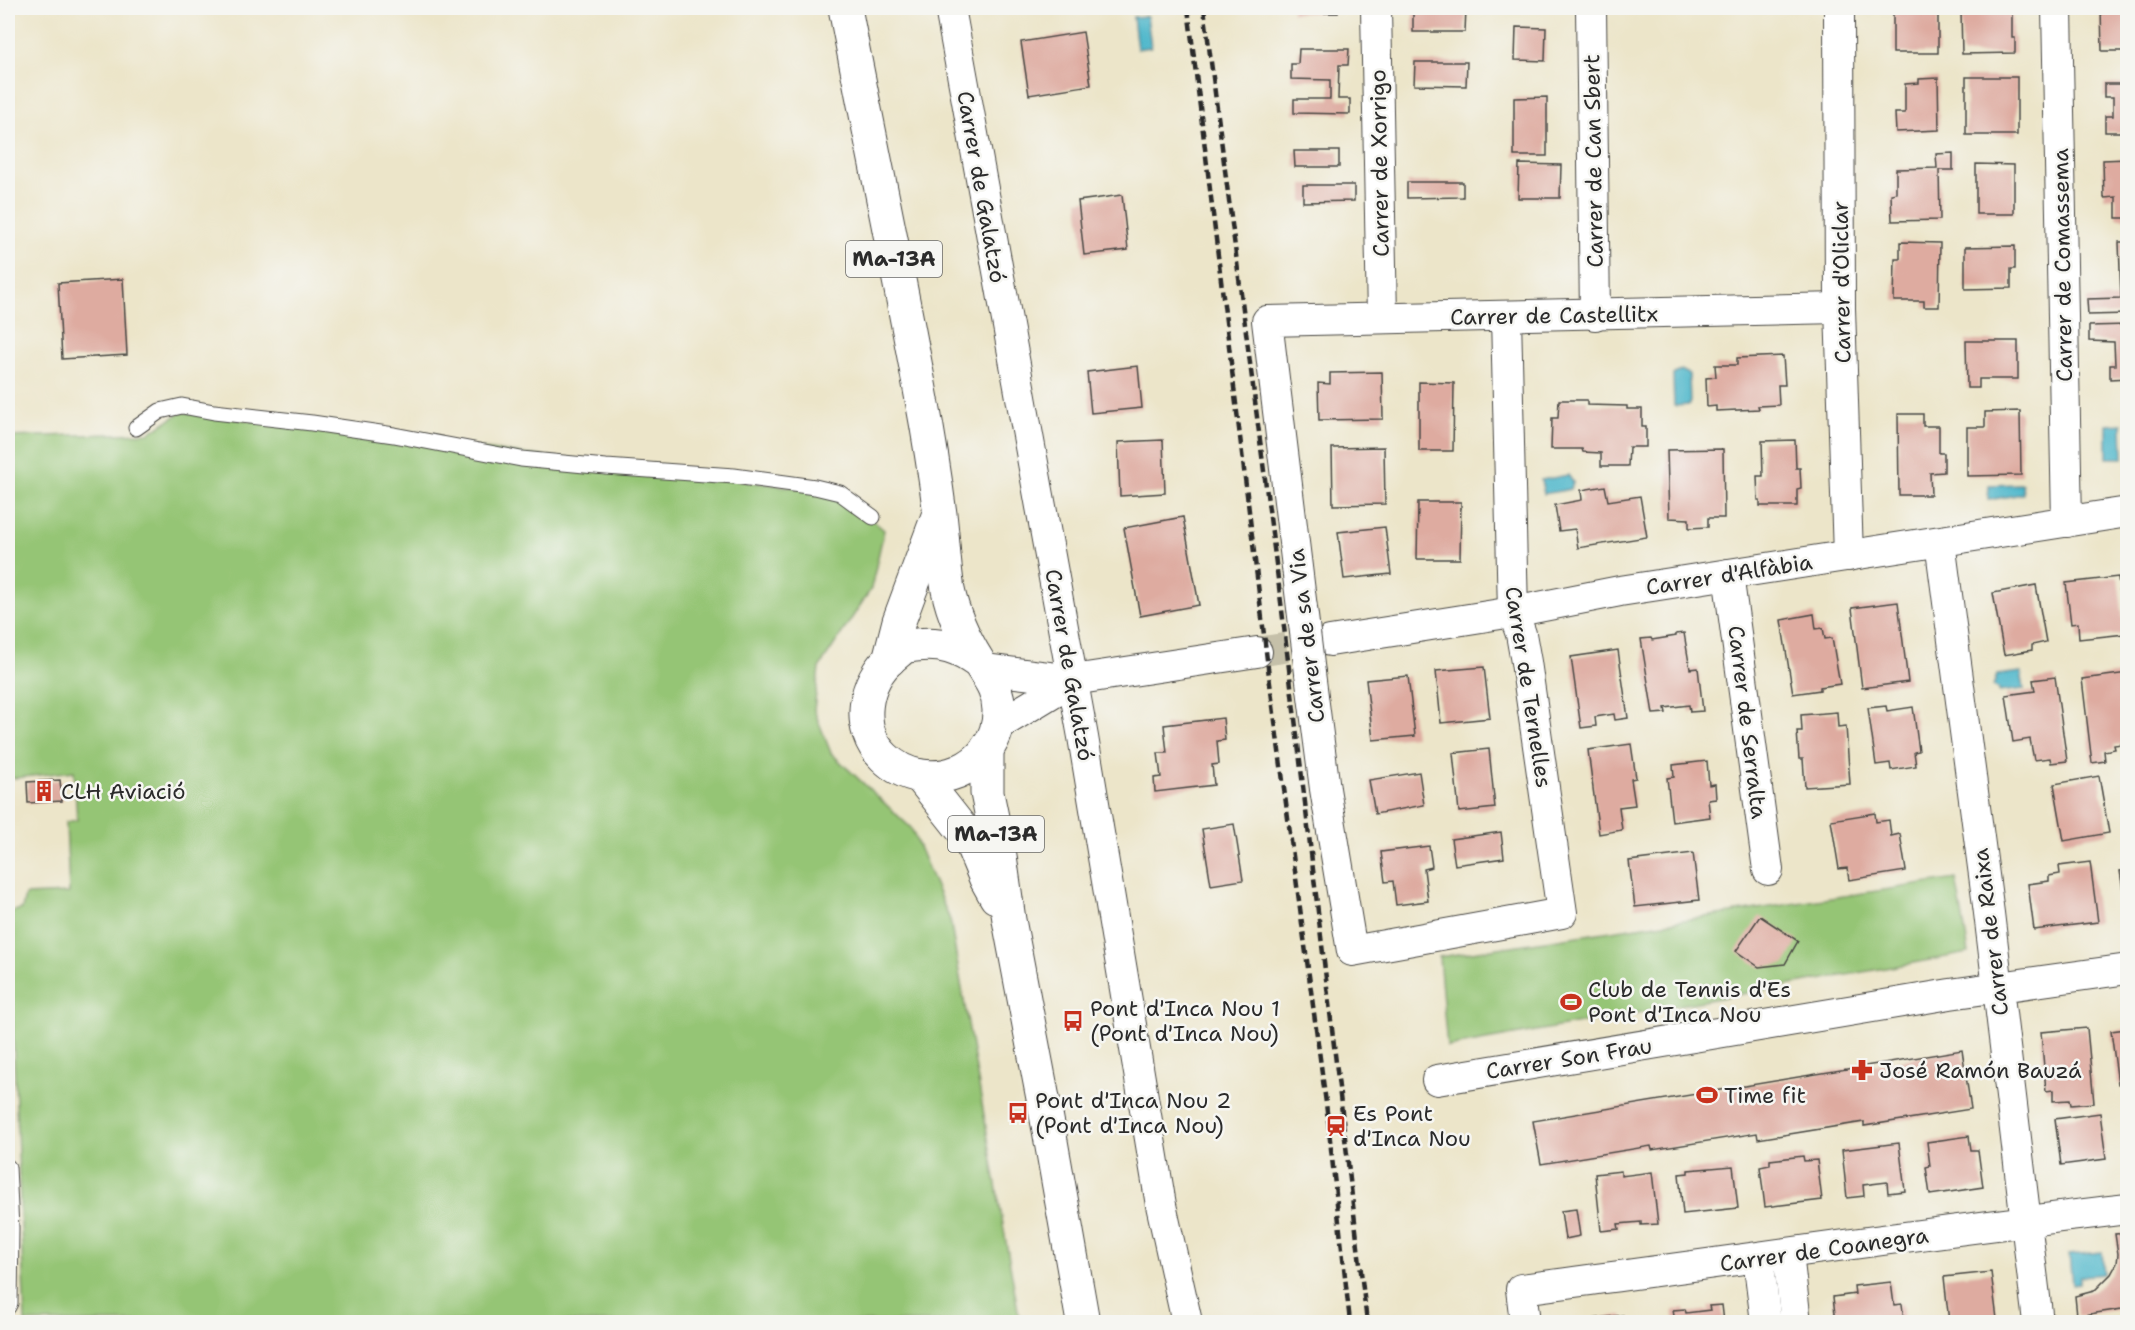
<svg xmlns="http://www.w3.org/2000/svg" width="2135" height="1330" viewBox="0 0 2135 1330" font-family="'Shantell Sans',sans-serif">
	<style>
		.green { fill: #95c574; stroke: #607850; stroke-width: 1.5 }
		.water { fill: #4cb6ca; stroke: #3c707a; stroke-width: 1.5 }
		.building { fill: #deaba0 }
		.lines { fill: none; stroke-linecap: round; stroke-linejoin: round }
		.street-tunnel { stroke: #c5c0a9; stroke-width: 30; stroke-dasharray: 30 15; stroke-linecap: butt }
		.lane-casing { stroke: #484743; stroke-width: 17 }
		.street-casing { stroke: #484743; stroke-width: 32 }
		.primary-casing { stroke: #484743; stroke-width: 35 }
		.lane { stroke: #fff; stroke-width: 15 }
		.street { stroke: #fff; stroke-width: 30 }
		.primary { stroke: #fff; stroke-width: 33 }
		.rail { stroke: #2b2b2b; stroke-width: 4.5; stroke-dasharray: 9 4.5; stroke-linecap: butt }
		.street-bridge-casing { stroke: #484743; stroke-width: 32; stroke-linecap: butt }
		.street-bridge { stroke: #fff; stroke-width: 30 }
		.labels { text-anchor: middle; stroke-width: 5; stroke-linejoin: round; paint-order: stroke }
		.shield { fill: #f6f6f2; stroke: #686867; stroke-width: 1.5 }
		.shield-label { font-size: 21px; font-weight: bold; fill: #2b2b2b }
		.street-label { font-size: 22px; fill: #2b2b2b; stroke: #f6f6f2 }
		.poi-label { font-size: 22px; fill: #2b2b2b; stroke: #f6f6f2; text-anchor: start }
	</style>
	<rect width="100%" height="100%" fill="#f6f6f2"/>
	<filter id="ink" filterUnits="userSpaceOnUse"><feTurbulence type="fractalNoise" baseFrequency=".0167" numOctaves="2"/><feDisplacementMap in="SourceGraphic" scale="12" xChannelSelector="R" yChannelSelector="G"/><feConvolveMatrix kernelMatrix="1 2 1 2 8 2 1 2 1" color-interpolation-filters="sRGB"/></filter>
	<filter id="wash" filterUnits="userSpaceOnUse"><feTurbulence type="fractalNoise" baseFrequency=".008" numOctaves="4" result="noise"/><feDisplacementMap in="SourceGraphic" scale="24" xChannelSelector="R" yChannelSelector="G"/><feGaussianBlur stdDeviation="1.35" result="paint"/><feColorMatrix in="noise" values="0 0 0 0 0 0 0 0 0 0 0 0 0 0 0 0 0 1.4 0 .05"/><feComposite in="paint" operator="in"/></filter>
	<g filter="url(#wash)">
		<rect width="100%" height="100%" fill="#ece5c9"/>
		<!-- green -->
		<g class="green">
			<path d="M 182,412 L 840,493 L 884,530 L 871,589 L 819,668 L 814,710 L 831,753 L 911,828 L 950,920 L 1020,1322 L 25,1322 L 8,912 L 22,909 L 25,895 L 69,893 L 66,822 L 77,820 L 74,771 L 8,779 L 8,437 L 148,433 Z"/>
			<path d="M 1956,879 L 1969,953 L 1447,1047 L 1439,957 Z"/>
		</g>
		<!-- water -->
		<g class="water">
			<path d="M 1147,16 L 1151,47 L 1137,49 L 1133,17 Z"/>
			<path d="M 1681,370 L 1689,374 L 1690,405 L 1674,406 L 1673,375 Z"/>
			<path d="M 2122,424 L 2123,458 L 2107,458 L 2107,425 Z"/>
			<path d="M 1568,475 L 1573,482 L 1571,489 L 1544,494 L 1541,480 Z"/>
			<path d="M 2022,484 L 2023,494 L 1988,500 L 1989,485 Z"/>
			<path d="M 2021,672 L 2024,689 L 1999,692 L 1999,689 L 1993,686 L 1997,675 Z"/>
			<path d="M 2102,1252 L 2104,1274 L 2080,1276 L 2080,1283 L 2072,1284 L 2069,1255 Z"/>
		</g>
		<g id="blocks">
			<!-- building -->
			<g class="building">
				<rect x="1292" y="8" width="46" height="5"/>
				<path d="M 1413,8 L 1466,8 L 1465,32 L 1413,32 Z"/>
				<rect x="1893" y="8" width="45" height="45"/>
				<path d="M 1977,8 L 2012,8 L 2012,38 L 2015,38 L 2015,53 L 1962,54 L 1961,12 L 1977,11 Z"/>
				<path d="M 2101,8 L 2128,8 L 2128,51 L 2102,51 Z"/>
				<path d="M 1516,27 L 1546,28 L 1545,61 L 1515,60 Z"/>
				<path d="M 1083,32 L 1091,85 L 1029,95 L 1021,42 Z"/>
				<path d="M 1299,49 L 1349,49 L 1348,65 L 1339,65 L 1338,99 L 1350,99 L 1350,114 L 1294,113 L 1294,99 L 1330,99 L 1330,80 L 1291,79 L 1291,64 L 1298,64 Z"/>
				<path d="M 1415,62 L 1467,62 L 1466,86 L 1414,85 Z"/>
				<rect x="1966" y="77" width="51" height="58"/>
				<path d="M 1938,78 L 1939,130 L 1896,132 L 1895,113 L 1905,113 L 1905,84 L 1919,83 L 1919,79 Z"/>
				<path d="M 2104,84 L 2128,84 L 2128,132 L 2105,132 L 2105,116 L 2113,116 L 2113,97 L 2104,97 Z"/>
				<path d="M 1547,97 L 1547,156 L 1514,156 L 1514,98 Z"/>
				<path d="M 1294,151 L 1339,151 L 1339,167 L 1295,167 Z"/>
				<path d="M 1953,153 L 1953,170 L 1939,170 L 1940,220 L 1892,221 L 1891,194 L 1896,193 L 1896,169 L 1937,168 L 1936,154 Z"/>
				<path d="M 2128,159 L 2128,218 L 2116,218 L 2116,197 L 2104,198 L 2103,160 Z"/>
				<path d="M 1519,164 L 1561,165 L 1560,198 L 1518,198 Z"/>
				<path d="M 1976,164 L 2014,165 L 2014,214 L 1976,214 Z"/>
				<path d="M 1407,182 L 1463,182 L 1463,197 L 1407,198 Z"/>
				<path d="M 1303,185 L 1354,185 L 1354,201 L 1303,202 Z"/>
				<path d="M 1122,195 L 1128,250 L 1084,255 L 1078,201 Z"/>
				<path d="M 1900,242 L 1940,243 L 1939,307 L 1924,307 L 1924,301 L 1894,301 L 1895,259 L 1900,259 Z"/>
				<path d="M 2119,242 L 2128,242 L 2128,314 L 2088,315 L 2087,299 L 2121,298 Z"/>
				<path d="M 2015,246 L 2015,269 L 2011,269 L 2011,288 L 1965,289 L 1965,247 Z"/>
				<path d="M 123,279 L 127,355 L 62,359 L 58,283 Z"/>
				<path d="M 2128,325 L 2128,378 L 2110,379 L 2110,365 L 2115,365 L 2114,342 L 2089,341 L 2089,326 Z"/>
				<path d="M 1966,341 L 2018,341 L 2018,379 L 1979,379 L 1979,388 L 1967,388 Z"/>
				<path d="M 1783,356 L 1785,385 L 1778,385 L 1779,405 L 1758,406 L 1759,409 L 1716,411 L 1716,406 L 1707,407 L 1706,378 L 1716,377 L 1715,365 L 1737,365 L 1737,358 Z"/>
				<path d="M 1138,366 L 1142,408 L 1091,413 L 1087,372 Z"/>
				<path d="M 1382,372 L 1383,419 L 1319,420 L 1318,383 L 1330,384 L 1330,373 Z"/>
				<path d="M 1419,382 L 1454,383 L 1453,451 L 1419,451 Z"/>
				<path d="M 1559,400 L 1587,400 L 1587,405 L 1627,406 L 1627,409 L 1642,409 L 1642,427 L 1646,427 L 1646,447 L 1629,447 L 1628,466 L 1601,466 L 1601,453 L 1583,452 L 1582,449 L 1551,449 L 1552,418 L 1558,418 Z"/>
				<path d="M 2020,411 L 2021,475 L 1967,476 L 1967,427 L 1985,427 L 1985,412 Z"/>
				<path d="M 1898,414 L 1923,414 L 1923,426 L 1939,426 L 1939,453 L 1944,453 L 1944,472 L 1930,473 L 1931,495 L 1899,495 Z"/>
				<path d="M 1163,440 L 1165,493 L 1120,496 L 1118,442 Z"/>
				<path d="M 1795,440 L 1796,468 L 1800,468 L 1801,488 L 1797,489 L 1797,506 L 1760,506 L 1760,500 L 1758,500 L 1757,476 L 1763,476 L 1762,441 Z"/>
				<path d="M 1384,447 L 1385,504 L 1333,505 L 1332,448 Z"/>
				<path d="M 1723,449 L 1724,518 L 1708,518 L 1708,527 L 1689,528 L 1689,519 L 1669,518 L 1667,450 Z"/>
				<path d="M 1605,486 L 1608,501 L 1640,496 L 1647,537 L 1578,548 L 1575,529 L 1559,531 L 1555,505 L 1582,500 L 1581,490 Z"/>
				<path d="M 1418,502 L 1461,502 L 1460,559 L 1417,559 Z"/>
				<path d="M 1183,517 L 1199,605 L 1140,616 L 1124,528 Z"/>
				<path d="M 1385,527 L 1391,574 L 1344,579 L 1338,532 Z"/>
				<path d="M 2118,577 L 2125,634 L 2079,639 L 2078,623 L 2071,624 L 2066,583 Z"/>
				<path d="M 2036,585 L 2046,642 L 2032,645 L 2032,650 L 2004,655 L 1993,593 Z"/>
				<path d="M 1898,602 L 1908,682 L 1862,688 L 1852,608 Z"/>
				<path d="M 1814,614 L 1816,629 L 1823,628 L 1825,639 L 1832,638 L 1840,684 L 1820,687 L 1820,690 L 1793,694 L 1781,620 Z"/>
				<path d="M 1684,633 L 1690,669 L 1698,668 L 1703,711 L 1690,712 L 1689,705 L 1665,708 L 1666,713 L 1653,714 L 1641,639 L 1651,638 L 1652,640 L 1676,636 L 1676,634 Z"/>
				<path d="M 1618,650 L 1628,718 L 1615,720 L 1614,714 L 1595,717 L 1596,726 L 1581,728 L 1571,657 Z"/>
				<path d="M 1484,667 L 1490,718 L 1441,723 L 1436,671 Z"/>
				<path d="M 2128,673 L 2128,743 L 2114,745 L 2115,749 L 2104,751 L 2105,761 L 2092,763 L 2082,679 Z"/>
				<path d="M 1408,676 L 1415,736 L 1373,740 L 1366,680 Z"/>
				<path d="M 2055,677 L 2067,761 L 2051,763 L 2050,758 L 2034,760 L 2030,739 L 2013,742 L 2006,695 L 2035,691 L 2033,680 Z"/>
				<path d="M 1886,706 L 1887,711 L 1913,707 L 1919,751 L 1914,752 L 1916,766 L 1891,770 L 1890,763 L 1876,765 L 1868,708 Z"/>
				<path d="M 1837,712 L 1838,727 L 1846,726 L 1850,784 L 1805,787 L 1803,759 L 1799,759 L 1797,731 L 1802,731 L 1801,715 Z"/>
				<path d="M 1223,718 L 1225,740 L 1217,741 L 1219,764 L 1212,765 L 1214,785 L 1155,792 L 1154,778 L 1161,777 L 1158,753 L 1167,753 L 1164,725 Z"/>
				<path d="M 1631,744 L 1636,778 L 1631,779 L 1635,805 L 1619,807 L 1622,830 L 1599,834 L 1588,750 Z"/>
				<path d="M 1489,749 L 1495,808 L 1459,812 L 1453,753 Z"/>
				<path d="M 1707,761 L 1709,785 L 1715,784 L 1716,799 L 1708,800 L 1710,817 L 1672,822 L 1667,778 L 1674,777 L 1673,765 Z"/>
				<path d="M 1419,772 L 1424,805 L 1375,814 L 1369,780 Z"/>
				<path d="M 2099,776 L 2109,833 L 2064,841 L 2054,784 Z"/>
				<path d="M 60,780 L 62,801 L 28,803 L 27,782 Z"/>
				<path d="M 1875,813 L 1876,822 L 1889,820 L 1891,836 L 1900,834 L 1906,871 L 1849,880 L 1847,868 L 1839,869 L 1831,820 Z"/>
				<path d="M 1234,824 L 1243,880 L 1211,885 L 1202,829 Z"/>
				<path d="M 1501,832 L 1504,858 L 1455,865 L 1451,839 Z"/>
				<path d="M 1429,846 L 1432,867 L 1424,869 L 1428,901 L 1396,905 L 1393,881 L 1385,882 L 1381,852 Z"/>
				<path d="M 1693,853 L 1699,900 L 1635,907 L 1629,861 Z"/>
				<path d="M 2090,862 L 2098,922 L 2034,930 L 2028,884 L 2049,881 L 2049,876 L 2060,874 L 2059,866 Z"/>
				<path d="M 2128,870 L 2128,910 L 2126,910 L 2120,871 Z"/>
				<path d="M 1760,916 L 1798,941 L 1785,964 L 1759,967 L 1736,951 Z"/>
				<path d="M 2087,1028 L 2094,1103 L 2071,1105 L 2070,1100 L 2053,1101 L 2053,1090 L 2046,1091 L 2041,1032 Z"/>
				<path d="M 2126,1029 L 2128,1036 L 2128,1093 L 2125,1094 L 2124,1083 L 2118,1084 L 2111,1031 Z"/>
				<path d="M 1962,1050 L 1971,1109 L 1864,1126 L 1864,1122 L 1758,1139 L 1757,1133 L 1652,1150 L 1651,1146 L 1541,1164 L 1533,1121 Z"/>
				<path d="M 2100,1113 L 2106,1159 L 2061,1165 L 2055,1119 Z"/>
				<path d="M 1969,1136 L 1971,1150 L 1978,1150 L 1983,1187 L 1930,1195 L 1926,1167 L 1930,1166 L 1927,1142 Z"/>
				<path d="M 1899,1143 L 1905,1191 L 1888,1193 L 1887,1182 L 1863,1185 L 1864,1196 L 1847,1198 L 1842,1150 Z"/>
				<path d="M 1803,1156 L 1804,1161 L 1817,1160 L 1822,1200 L 1765,1207 L 1760,1167 L 1770,1165 L 1770,1160 Z"/>
				<path d="M 1733,1166 L 1738,1208 L 1683,1214 L 1679,1174 L 1688,1173 L 1688,1170 Z"/>
				<path d="M 1621,1171 L 1621,1176 L 1652,1172 L 1658,1224 L 1641,1225 L 1641,1222 L 1618,1224 L 1619,1229 L 1601,1231 L 1595,1174 Z"/>
				<path d="M 1576,1209 L 1580,1236 L 1565,1239 L 1561,1211 Z"/>
				<path d="M 2128,1233 L 2128,1308 L 2077,1316 L 2075,1296 L 2094,1291 L 2111,1274 L 2117,1263 L 2118,1254 L 2115,1234 Z"/>
				<path d="M 1991,1272 L 1997,1319 L 1949,1322 L 1944,1277 Z"/>
				<path d="M 1891,1282 L 1894,1305 L 1902,1304 L 1904,1322 L 1836,1322 L 1833,1297 L 1855,1294 L 1854,1286 Z"/>
				<path d="M 1722,1305 L 1724,1322 L 1675,1322 L 1673,1310 L 1685,1309 L 1686,1313 L 1710,1310 L 1709,1306 Z"/>
				<path d="M 1623,1315 L 1624,1322 L 1576,1322 L 1576,1321 Z"/>
			</g>
		</g>
	</g>
	<g filter="url(#ink)">
		<use href="#blocks" fill-opacity="0" stroke="#484743" stroke-width="1.5"/>
		<g class="lines">
			<!-- street-tunnel -->
			<path class="street-tunnel" d="M 1257,652 L 1330,641"/>
			<defs>
				<g id="lane">
					<path d="M 136,428 L 160,411 L 182,406 L 214,412 L 312,423 L 394,435 L 521,459 L 606,467 L 734,476 L 815,487 L 840,493 L 873,517"/>
					<path d="M 8,1167 L 11,1228 L 10,1303 L 8,1307"/>
				</g>
				<g id="street">
					<path d="M 950,8 L 1083,737 L 1161,1205 L 1187,1322"/>
					<path d="M 1376,8 L 1382,318"/>
					<path d="M 1591,8 L 1595,315"/>
					<path d="M 1839,8 L 1840,308 L 1848,556"/>
					<path d="M 2057,8 L 2067,522"/>
					<path d="M 1940,542 L 1989,913 L 2038,1322"/>
					<path d="M 1728,574 L 1768,870"/>
					<path d="M 1302,608 L 1267,321 L 1840,308"/>
					<path d="M 1330,641 L 1513,612 L 1620,591 L 2128,512"/>
					<path d="M 984,669 L 1073,680 L 1257,652"/>
					<path d="M 1310,673 L 1325,789 L 1352,951 L 1562,913 L 1526,662 L 1521,634 L 1513,612 L 1506,316"/>
					<path d="M 997,726 L 1073,680"/>
					<path d="M 1437,1080 L 1950,994 L 2128,969"/>
					<path d="M 1788,1254 L 1796,1322"/>
					<path d="M 1758,1258 L 1766,1322"/>
					<path d="M 1525,1322 L 1521,1289 C 1723,1263 1925,1232 2128,1209"/>
				</g>
				<g id="primary">
					<path d="M 845,8 C 870,138 898,269 922,400 C 929,437 935,476 940,514 C 943,539 944,565 948,590 C 953,614 965,640 978,661 C 988,678 998,687 999,710 C 1000,770 926,799 884,757 C 855,729 863,681 893,656 C 897,653 902,648 906,646 C 907,646 916,645 917,645 C 941,642 959,648 978,662"/>
					<path d="M 889,660 L 899,621 L 938,516"/>
					<path d="M 987,748 L 987,793 L 1000,856 L 1009,920 L 1049,1130 L 1083,1322"/>
					<path d="M 920,776 L 969,838 L 986,879 L 996,897"/>
				</g>
			</defs>
			<!-- lane casing -->
			<use href="#lane" class="lane-casing"/>
			<!-- street casing -->
			<use href="#street" class="street-casing"/>
			<!-- primary casing -->
			<use href="#primary" class="primary-casing"/>
			<!-- lane -->
			<use href="#lane" class="lane"/>
			<!-- street -->
			<use href="#street" class="street"/>
			<!-- primary -->
			<use href="#primary" class="primary"/>
			<!-- rail -->
			<g class="rail">
				<path d="M 1188,8 L 1269,676 L 1326,1103 L 1350,1322"/>
				<path d="M 1204,8 L 1282,610 L 1367,1322"/>
			</g>
			<defs>
				<path id="street-bridge" d="M 1302,608 L 1310,673"/>
			</defs>
			<!-- street-bridge casing -->
			<use href="#street-bridge" class="street-bridge-casing"/>
			<!-- street-bridge -->
			<use href="#street-bridge" class="street-bridge"/>
		</g>
	</g>
	<!-- icons -->
	<defs>
		<symbol id="building-bare" viewBox="-9 -9 18 18"><path d="M-4-6H4V6H1V3H-1V6H-4ZM-2.5-4.3h1.7v1.8h-1.7ZM.8-4.3h1.7v1.8H.8ZM-2.5-1h1.7V.8h-1.7ZM.8-1h1.7V.8H.8Z" fill="#c8321e" stroke="#f6f6f2" stroke-width="2.5" paint-order="stroke"/></symbol>
		<symbol id="stadium-bare" viewBox="-9 -9 18 18"><path d="M0-5a6.5 5 0 1 0 0 10a6.5 5 0 1 0 0-10ZM-3.5-1.8h7v3.6h-7Z" fill="#c8321e" stroke="#f6f6f2" stroke-width="2.5" paint-order="stroke"/></symbol>
		<symbol id="bus-bare" viewBox="-9 -9 18 18"><path d="M-5-6H5V4H4V6H2V4H-2V6H-4V4H-5ZM-3.5-4V0h7V-4ZM-3.5 1.2v1.5H-2V1.2ZM2 1.2v1.5H3.5V1.2Z" fill="#c8321e" stroke="#f6f6f2" stroke-width="2.5" paint-order="stroke"/></symbol>
		<symbol id="pharmacy-bare" viewBox="-9 -9 18 18"><path d="M-2-6h4v4h4v4h-4v4h-4v-4h-4v-4h4Z" fill="#c8321e" stroke="#f6f6f2" stroke-width="2.5" paint-order="stroke"/></symbol>
		<symbol id="station-bare" viewBox="-9 -9 18 18"><path d="M-3-6H3Q5-6 5-4V2Q5 4 3 4L4.5 6H3L1.5 4h-3L-3 6H-4.5L-3 4Q-5 4-5 2V-4Q-5-6-3-6ZM-3.5-4v3h7v-3ZM-3.5 1v1.5H-2V1ZM2 1v1.5H3.5V1Z" fill="#c8321e" stroke="#f6f6f2" stroke-width="2.5" paint-order="stroke"/></symbol>
	</defs>
	<g fill-rule="evenodd">
		<use href="#building-bare" x="29" y="776" width="30" height="30"/>
		<use href="#stadium-bare" x="1556" y="987" width="30" height="30"/>
		<use href="#bus-bare" x="1058" y="1006" width="30" height="30"/>
		<use href="#pharmacy-bare" x="1847" y="1055" width="30" height="30"/>
		<use href="#stadium-bare" x="1692" y="1080" width="30" height="30"/>
		<use href="#bus-bare" x="1003" y="1098" width="30" height="30"/>
		<use href="#station-bare" x="1321" y="1111" width="30" height="30"/>
	</g>
	<g class="labels">
		<!-- shield labels -->
		<g class="shield">
			<rect x="846" y="241" width="96" height="36" rx="4.5"/>
			<rect x="948" y="816" width="96" height="36" rx="4.5"/>
		</g>
		<g class="shield-label">
			<text x="894" y="266">Ma-13A</text>
			<text x="996" y="841">Ma-13A</text>
		</g>
		<!-- street labels -->
		<g class="street-label">
			<text transform="translate(1593 161) rotate(-91)" y="8">Carrer de Can Sbert</text>
			<text transform="translate(1379 163) rotate(-91)" y="8">Carrer de Xorrigo</text>
			<text transform="translate(982 187) rotate(80)" y="8">Carrer de Galatzó</text>
			<text transform="translate(2062 265) rotate(-91)" y="8">Carrer de Comassema</text>
			<text transform="translate(1841 282) rotate(-91)" y="8">Carrer d'Oliclar</text>
			<text transform="translate(1554 315) rotate(-1)" y="8">Carrer de Castellitx</text>
			<text transform="translate(1729 574) rotate(-9)" y="8">Carrer d'Alfàbia</text>
			<text transform="translate(1306 636) rotate(-97)" y="8">Carrer de sa Via</text>
			<text transform="translate(1070 665) rotate(80)" y="8">Carrer de Galatzó</text>
			<text transform="translate(1529 687) rotate(81)" y="8">Carrer de Ternelles</text>
			<text transform="translate(1748 722) rotate(83)" y="8">Carrer de Serralta</text>
			<text transform="translate(1990 932) rotate(-97)" y="8">Carrer de Raixa</text>
			<text transform="translate(1569 1058) rotate(-9)" y="8">Carrer Son Frau</text>
			<text transform="translate(1824 1249) rotate(-8)" y="8">Carrer de Coanegra</text>
		</g>
		<!-- poi labels -->
		<g class="poi-label">
			<text x="61" y="799">CLH Aviació</text>
			<text x="1588" y="997">Club de Tennis d'Es<tspan x="1588" dy="25">Pont d'Inca Nou</tspan></text>
			<text x="1090" y="1016">Pont d'Inca Nou 1<tspan x="1090" dy="25">(Pont d'Inca Nou)</tspan></text>
			<text x="1879" y="1078">José Ramón Bauzá</text>
			<text x="1724" y="1103">Time fit</text>
			<text x="1035" y="1108">Pont d'Inca Nou 2<tspan x="1035" dy="25">(Pont d'Inca Nou)</tspan></text>
			<text x="1353" y="1121">Es Pont<tspan x="1353" dy="25">d'Inca Nou</tspan></text>
		</g>
	</g>
	<!-- margin -->
	<rect width="2135" height="1330" fill="none" stroke="#f6f6f2" stroke-width="30"/>
</svg>
